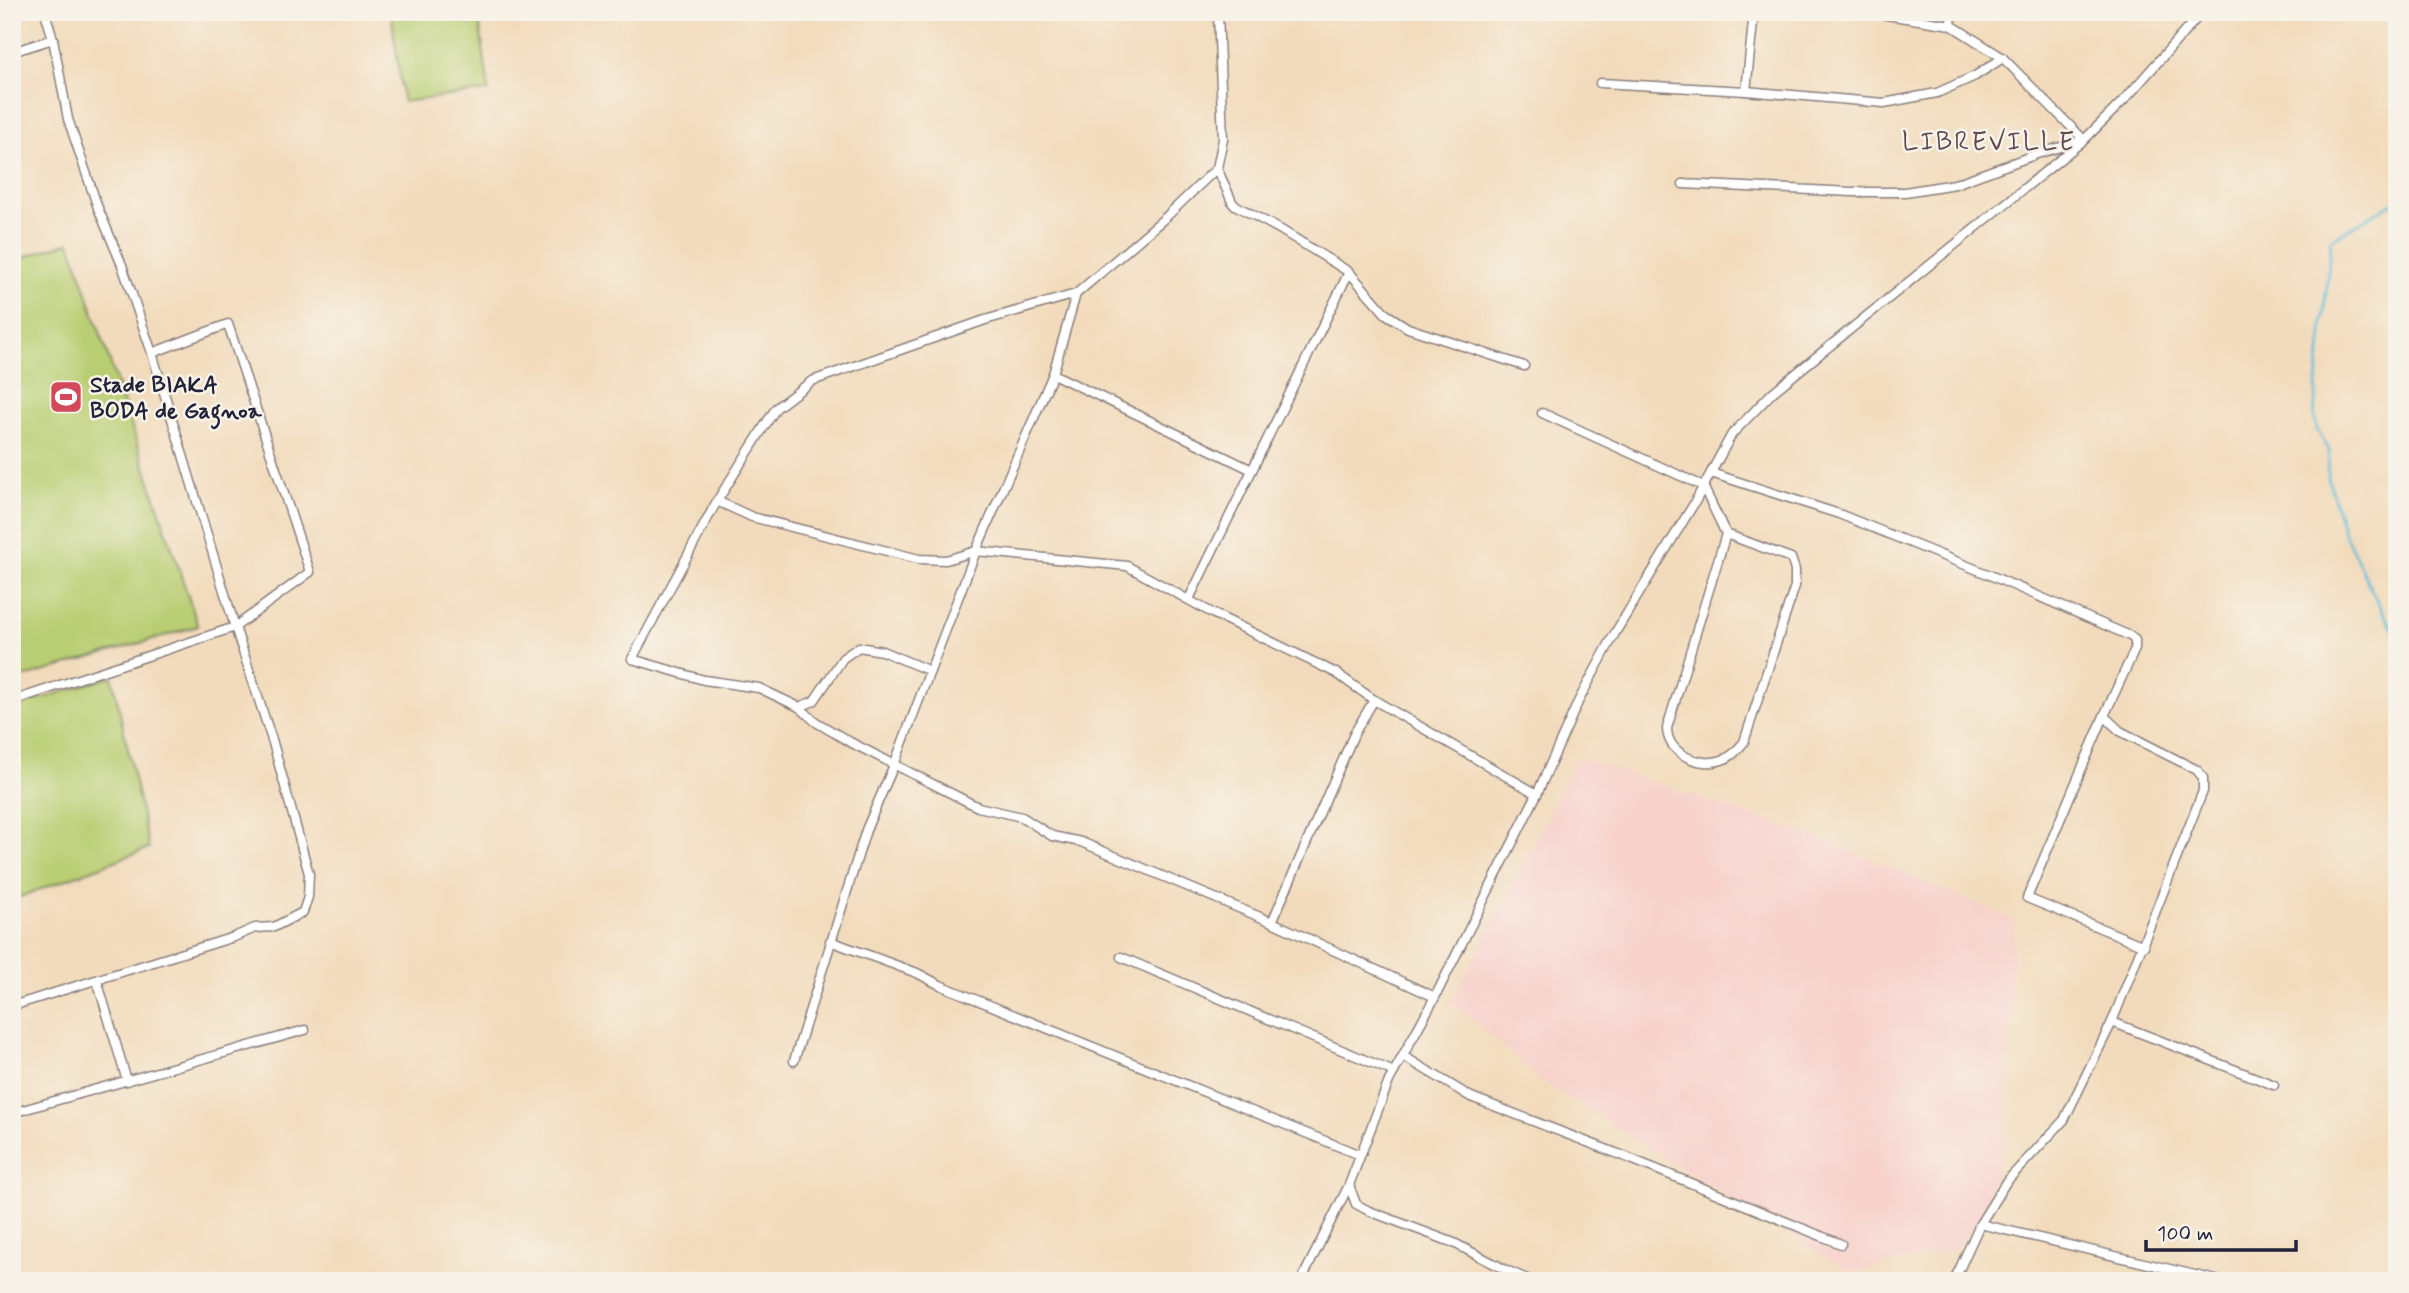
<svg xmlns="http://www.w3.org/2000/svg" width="2409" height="1293" viewBox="0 0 2409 1293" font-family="Mynerve,sans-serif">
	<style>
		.built { fill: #f7d0cb }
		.green { fill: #b9ce72; stroke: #6e7856; stroke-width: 2 }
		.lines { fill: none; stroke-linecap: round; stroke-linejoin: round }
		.stream { stroke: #5cbdda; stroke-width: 2.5 }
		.minor-casing { stroke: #8a7e7c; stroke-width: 11 }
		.minor { stroke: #fff; stroke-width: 8 }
		.labels { text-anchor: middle; stroke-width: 5; stroke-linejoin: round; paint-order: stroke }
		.poi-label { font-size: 23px; font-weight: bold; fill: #22223b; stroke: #f7f3e8; text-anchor: start }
		.quarter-label { font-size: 26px; letter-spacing: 2px; fill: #624953; stroke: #f7f3e8 }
	</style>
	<rect width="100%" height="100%" fill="#f7f3e8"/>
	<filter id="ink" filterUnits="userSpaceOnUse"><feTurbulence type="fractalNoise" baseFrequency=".0143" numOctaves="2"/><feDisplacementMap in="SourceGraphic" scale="14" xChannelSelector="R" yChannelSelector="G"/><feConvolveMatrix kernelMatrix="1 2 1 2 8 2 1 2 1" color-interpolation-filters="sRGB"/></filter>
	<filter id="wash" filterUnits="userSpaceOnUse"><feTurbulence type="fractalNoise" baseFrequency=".00686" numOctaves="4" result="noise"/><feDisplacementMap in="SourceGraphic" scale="28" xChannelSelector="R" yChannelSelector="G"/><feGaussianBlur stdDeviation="1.57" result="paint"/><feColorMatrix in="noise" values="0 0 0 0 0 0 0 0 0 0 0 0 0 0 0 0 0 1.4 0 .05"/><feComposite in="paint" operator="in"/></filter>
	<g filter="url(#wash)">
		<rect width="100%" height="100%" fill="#f2dbbc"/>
		<!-- built -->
		<path class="built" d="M 1578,757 L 1834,843 L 2015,920 L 2005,1138 L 1982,1218 L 1955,1249 L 1851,1273 L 1546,1084 L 1452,1002 Z"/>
		<!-- green -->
		<g class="green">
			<path d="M 391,12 L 478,12 L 489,91 L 403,102 Z"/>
			<path d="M 70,242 L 198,626 L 12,681 L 12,261 Z"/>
			<path d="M 112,676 L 149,848 L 12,900 L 12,708 Z"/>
		</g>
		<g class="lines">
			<!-- stream -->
			<path class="stream" d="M 2397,200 L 2331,240 L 2314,414 L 2317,430 L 2329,450 L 2328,478 L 2344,532 L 2376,600 L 2397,636"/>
		</g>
	</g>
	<g filter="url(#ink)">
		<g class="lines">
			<defs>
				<g id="minor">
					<path d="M 1951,25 L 1952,12"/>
					<path d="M 12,52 L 53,39"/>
					<path d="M 1600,83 L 1746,91 L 1884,103 L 1937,93 L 1975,76 L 2003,58"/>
					<path d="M 1746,91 L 1754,12"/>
					<path d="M 1217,168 L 1233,204 L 1281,230 L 1349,272 L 1386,314 L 1408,328 L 1524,366"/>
					<path d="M 1683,184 L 1852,192 L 1905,192 L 1955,184 L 2037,154 L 2084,140 L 2003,58 L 1951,25 L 1867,12"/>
					<path d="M 1076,294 L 985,320 L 812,381 L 776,408 L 717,501 L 632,659 L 704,680 L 759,688 L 799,707 L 816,722 L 850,742 L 978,807 L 1022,817 L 1052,836 L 1081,842 L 1272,922 L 1435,997"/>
					<path d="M 1053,374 L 1252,470"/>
					<path d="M 1542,413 L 1703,486 L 1726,534 L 1667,728 C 1667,754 1700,768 1722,760 C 1732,757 1737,750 1744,742 L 1795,586 L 1795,570 L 1791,558 L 1726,534"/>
					<path d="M 1711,473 L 1839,514 L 1985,573 L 2130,636 L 2135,640 L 2135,649 L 2104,716 L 2120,731 L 2197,770 L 2203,778 L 2203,791 L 2112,1022 L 2064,1120 L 2006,1182 L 1980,1224 L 1954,1281"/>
					<path d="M 717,501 L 752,517 L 919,559 L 946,560 L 976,551 L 1127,566 L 1214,614 L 1336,673 L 1374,700 L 1537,794"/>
					<path d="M 1189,599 L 1349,272"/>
					<path d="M 12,701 L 235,627 L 310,572 L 228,324 L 152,353"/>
					<path d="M 799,707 L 814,701 L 843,658 L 859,647 L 882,651 L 930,671"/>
					<path d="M 2104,716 L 2027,898 L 2144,946"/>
					<path d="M 1272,922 L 1355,732 L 1374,700"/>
					<path d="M 830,941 L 917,973 L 940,985 L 1360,1155"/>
					<path d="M 1121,957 L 1394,1072"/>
					<path d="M 97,980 L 127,1081"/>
					<path d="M 12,1006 L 234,937 L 255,928 L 274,927 L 303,912 L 308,897 L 309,874 L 273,743 L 235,627 L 152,353 L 122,265 L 98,208 L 68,119 L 53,39 L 45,12"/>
					<path d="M 2112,1022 L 2274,1085"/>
					<path d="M 1403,1056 L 1471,1097 L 1626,1157 L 1841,1244"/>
					<path d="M 794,1061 L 866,830 L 894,765 L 976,551 L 1053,374 L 1076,294 L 1167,216 L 1217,168 L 1223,139 L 1218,12"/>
					<path d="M 12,1113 L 305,1030"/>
					<path d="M 1349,1185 L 1356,1204 L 1369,1211 L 1454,1243 L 1508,1271 L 1532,1281"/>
					<path d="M 1980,1224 L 2220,1281"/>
					<path d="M 12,1269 L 15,1281"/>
					<path d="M 1301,1281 L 1349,1185 L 1389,1081 L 1435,997 L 1537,794 L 1579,700 L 1615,633 L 1695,502 L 1732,434 L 1773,392 L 2084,140 L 2126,98 L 2202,12"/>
				</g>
			</defs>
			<!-- minor casing -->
			<use href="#minor" class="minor-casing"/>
			<!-- minor -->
			<use href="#minor" class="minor"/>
		</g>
	</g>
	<!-- icons -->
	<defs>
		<symbol id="stadium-square" viewBox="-11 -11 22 22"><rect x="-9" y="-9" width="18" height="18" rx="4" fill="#d1495b" stroke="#f7f3e8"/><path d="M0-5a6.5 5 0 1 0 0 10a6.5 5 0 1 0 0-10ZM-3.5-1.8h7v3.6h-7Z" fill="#fff"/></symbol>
	</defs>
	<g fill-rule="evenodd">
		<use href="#stadium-square" x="47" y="378" width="38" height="38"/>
	</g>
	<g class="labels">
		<!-- poi labels -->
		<g class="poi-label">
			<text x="90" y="392">Stade BIAKA<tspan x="90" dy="26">BODA de Gagnoa</tspan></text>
		</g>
		<!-- quarter labels -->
		<g class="quarter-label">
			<text x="1989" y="150">LIBREVILLE</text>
		</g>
	</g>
	<!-- margin -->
	<rect width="2409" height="1293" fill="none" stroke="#f7f3e8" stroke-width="42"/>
	<!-- scale -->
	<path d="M2146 1240v10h150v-10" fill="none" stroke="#22223b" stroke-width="3.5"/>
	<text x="2157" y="1240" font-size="21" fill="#22223b" stroke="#f7f3e8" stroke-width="5" paint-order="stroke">100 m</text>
</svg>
